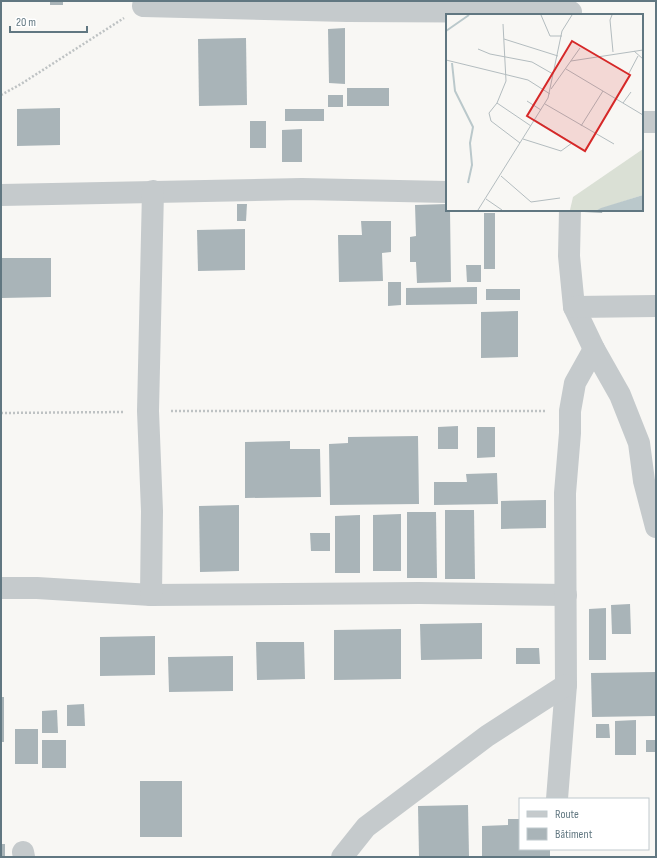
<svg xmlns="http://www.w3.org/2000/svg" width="657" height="858" viewBox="0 0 657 858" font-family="'Sofia Sans Condensed',sans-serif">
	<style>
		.building { fill: #a9b4b8 }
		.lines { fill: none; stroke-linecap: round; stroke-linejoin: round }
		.path { stroke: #bec2c3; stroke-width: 2.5; stroke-dasharray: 2 2; stroke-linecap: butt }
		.street { stroke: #c5cacc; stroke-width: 22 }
		.inset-river { fill: none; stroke: #bac8cb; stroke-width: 2 }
		.inset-road { fill: none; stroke: #b3bcbf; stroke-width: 1 }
		.view { fill: #d62828; fill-opacity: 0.15; stroke: #d62828; stroke-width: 2 }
		.inset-edge { fill: none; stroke: #617781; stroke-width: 2 }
	</style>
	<rect width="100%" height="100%" fill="#f8f7f4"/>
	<!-- building -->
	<g class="building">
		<rect x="50" y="1" width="13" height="4"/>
		<path d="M 345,28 L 345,84 L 329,83 L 328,29 Z"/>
		<path d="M 246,38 L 247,105 L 199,106 L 198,39 Z"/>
		<rect x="347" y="88" width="42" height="18"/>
		<rect x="328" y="95" width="15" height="12"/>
		<path d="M 60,108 L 60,145 L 17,146 L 17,109 Z"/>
		<rect x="285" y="109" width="39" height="12"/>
		<rect x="250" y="121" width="16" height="27"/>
		<path d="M 302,129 L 302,162 L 282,162 L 282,130 Z"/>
		<path d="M 237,204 L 247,204 L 246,221 L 237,221 Z"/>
		<path d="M 447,204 L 447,210 L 450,210 L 451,282 L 417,283 L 416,262 L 410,262 L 410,237 L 416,236 L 415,205 Z"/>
		<path d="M 585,210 L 603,210 L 602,213 L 584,212 Z"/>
		<rect x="484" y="213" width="11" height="56"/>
		<path d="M 361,221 L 391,221 L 391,252 L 382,253 L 383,281 L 339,282 L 338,235 L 362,235 Z"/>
		<path d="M 245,229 L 245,270 L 198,271 L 197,230 Z"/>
		<path d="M 2,258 L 51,258 L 51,297 L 2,298 Z"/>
		<path d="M 466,265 L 481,265 L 481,282 L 467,282 Z"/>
		<path d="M 388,282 L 401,282 L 401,305 L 388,306 Z"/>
		<path d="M 477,287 L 477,304 L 406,305 L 406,288 Z"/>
		<rect x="486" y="289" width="34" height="11"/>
		<path d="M 518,311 L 518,357 L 481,358 L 481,312 Z"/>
		<path d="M 458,426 L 458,449 L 438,449 L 438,427 Z"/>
		<path d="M 477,427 L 495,427 L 495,457 L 477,458 Z"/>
		<path d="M 418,436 L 419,504 L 330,505 L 329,444 L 348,443 L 348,437 Z"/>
		<path d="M 290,441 L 290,449 L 320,449 L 321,497 L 245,498 L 245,442 Z"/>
		<path d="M 497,473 L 498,504 L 434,505 L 434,482 L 467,482 L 466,474 Z"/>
		<path d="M 546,500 L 546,528 L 501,529 L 501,501 Z"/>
		<path d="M 239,505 L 239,571 L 200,572 L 199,506 Z"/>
		<path d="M 445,510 L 474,510 L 475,579 L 445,579 Z"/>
		<path d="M 407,512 L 436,512 L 437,578 L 407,578 Z"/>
		<path d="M 401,514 L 401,571 L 373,571 L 373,515 Z"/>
		<path d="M 360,515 L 360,573 L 335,573 L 335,516 Z"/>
		<path d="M 310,533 L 330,533 L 330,551 L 311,551 Z"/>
		<path d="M 630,604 L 631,634 L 612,634 L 611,605 Z"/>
		<path d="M 606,608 L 606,660 L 589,660 L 589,609 Z"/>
		<path d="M 482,623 L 482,659 L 421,660 L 420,624 Z"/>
		<path d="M 401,629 L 401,679 L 334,680 L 334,630 Z"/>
		<path d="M 155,636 L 155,675 L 100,676 L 100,637 Z"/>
		<path d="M 256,642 L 304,642 L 305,679 L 257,680 Z"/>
		<path d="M 516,648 L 539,648 L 540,664 L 516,664 Z"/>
		<path d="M 233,656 L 233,691 L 169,692 L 168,657 Z"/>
		<path d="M 656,672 L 656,716 L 592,717 L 591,673 Z"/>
		<rect x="1" y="697" width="3" height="45"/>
		<path d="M 84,704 L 85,726 L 67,726 L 67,705 Z"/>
		<path d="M 57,710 L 58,733 L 42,733 L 42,711 Z"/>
		<path d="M 636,720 L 636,755 L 615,755 L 615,721 Z"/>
		<path d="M 596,724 L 609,724 L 610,738 L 596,738 Z"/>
		<rect x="15" y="729" width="23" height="35"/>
		<rect x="42" y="740" width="24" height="28"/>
		<rect x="646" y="740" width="10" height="12"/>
		<rect x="140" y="781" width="42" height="56"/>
		<path d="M 468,805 L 469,856 L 419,856 L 418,806 Z"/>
		<path d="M 508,819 L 520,819 L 520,849 L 550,849 L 550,857 L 482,857 L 482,826 L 508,825 Z"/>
		<rect x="1" y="844" width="4" height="13"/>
	</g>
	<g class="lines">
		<!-- path -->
		<g class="path">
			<path d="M 1,95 L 21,84 L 124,18"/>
			<path d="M 171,411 L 546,411"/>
			<path d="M 1,413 L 124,412"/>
		</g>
		<!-- street -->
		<g class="street">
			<path d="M 144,1 L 143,6 L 347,11 L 571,12"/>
			<path d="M 642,122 L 656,122"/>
			<path d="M 1,195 L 302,189 L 447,192"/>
			<path d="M 570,210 L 569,256 L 574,307 L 594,349 L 620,395 L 639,443 L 644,481 L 656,527"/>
			<path d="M 574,307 L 656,306"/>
			<path d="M 1,588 L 37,588 L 151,595 L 419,593 L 566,595"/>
			<path d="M 151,595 L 152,511 L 148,411 L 153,191"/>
			<path d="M 557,799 L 566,685 L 565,493 L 570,433 L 570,411 L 575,383 L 594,349"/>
			<path d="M 23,852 L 24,857"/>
			<path d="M 342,857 L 366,827 L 487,736 L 566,685"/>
		</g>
	</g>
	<!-- overview -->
	<g transform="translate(446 14)">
		<rect width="197" height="197" fill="#f8f7f4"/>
		<path d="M 197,135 L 197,181 L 151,196 L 124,196 L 127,183 Z" fill="#dae0d5"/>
		<path d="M 197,181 L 197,196 L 151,196 L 155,194 Z" fill="#bac8cb"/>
		<path class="inset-river" d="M 0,17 L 23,1M 6,49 L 9,77 L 27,113 L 24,129 L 26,151 L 22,169"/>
		<path class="inset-road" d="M 95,1 L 104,22 L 116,22M 166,1 L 164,6 L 167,38M 57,10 L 60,67 L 51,89 L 85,112M 58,25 L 112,42M 32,35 L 44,40 L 86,48 L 107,60M 188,37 L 197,45M 0,46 L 82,66 L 104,80M 125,47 L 197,36M 120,55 L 197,101M 182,61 L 192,42M 105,75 L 134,34M 81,87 L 95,96M 51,89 L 43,99 L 45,107 L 74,129M 177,89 L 185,78M 99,90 L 168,130M 135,112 L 157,77M 77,125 L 115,137 L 126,129 L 89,106M 55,162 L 85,188 L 114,184M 40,185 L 56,196M 32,196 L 102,84 L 116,17 L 126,1"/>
		<path class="view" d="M 126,27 L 184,61 L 139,137 L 81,102 Z"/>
		<rect width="197" height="197" class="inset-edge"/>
	</g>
	<!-- border -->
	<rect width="657" height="858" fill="none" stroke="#617781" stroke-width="4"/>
	<!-- legend -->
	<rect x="519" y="798" width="130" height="52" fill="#ffffff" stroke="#c0c9cd"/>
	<rect x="527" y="811" width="20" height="6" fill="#c5cacc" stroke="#c0c9cd"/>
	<text x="555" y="818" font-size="12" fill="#617781">Route</text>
	<rect x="527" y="828" width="20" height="12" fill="#a9b4b8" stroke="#c0c9cd"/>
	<text x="555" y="838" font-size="12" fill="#617781">Bâtiment</text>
	<!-- scale -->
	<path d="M10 26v6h77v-6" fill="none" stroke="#617781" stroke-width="2"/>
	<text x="16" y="26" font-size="12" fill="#617781" stroke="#ffffff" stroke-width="3" paint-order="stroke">20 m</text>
</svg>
